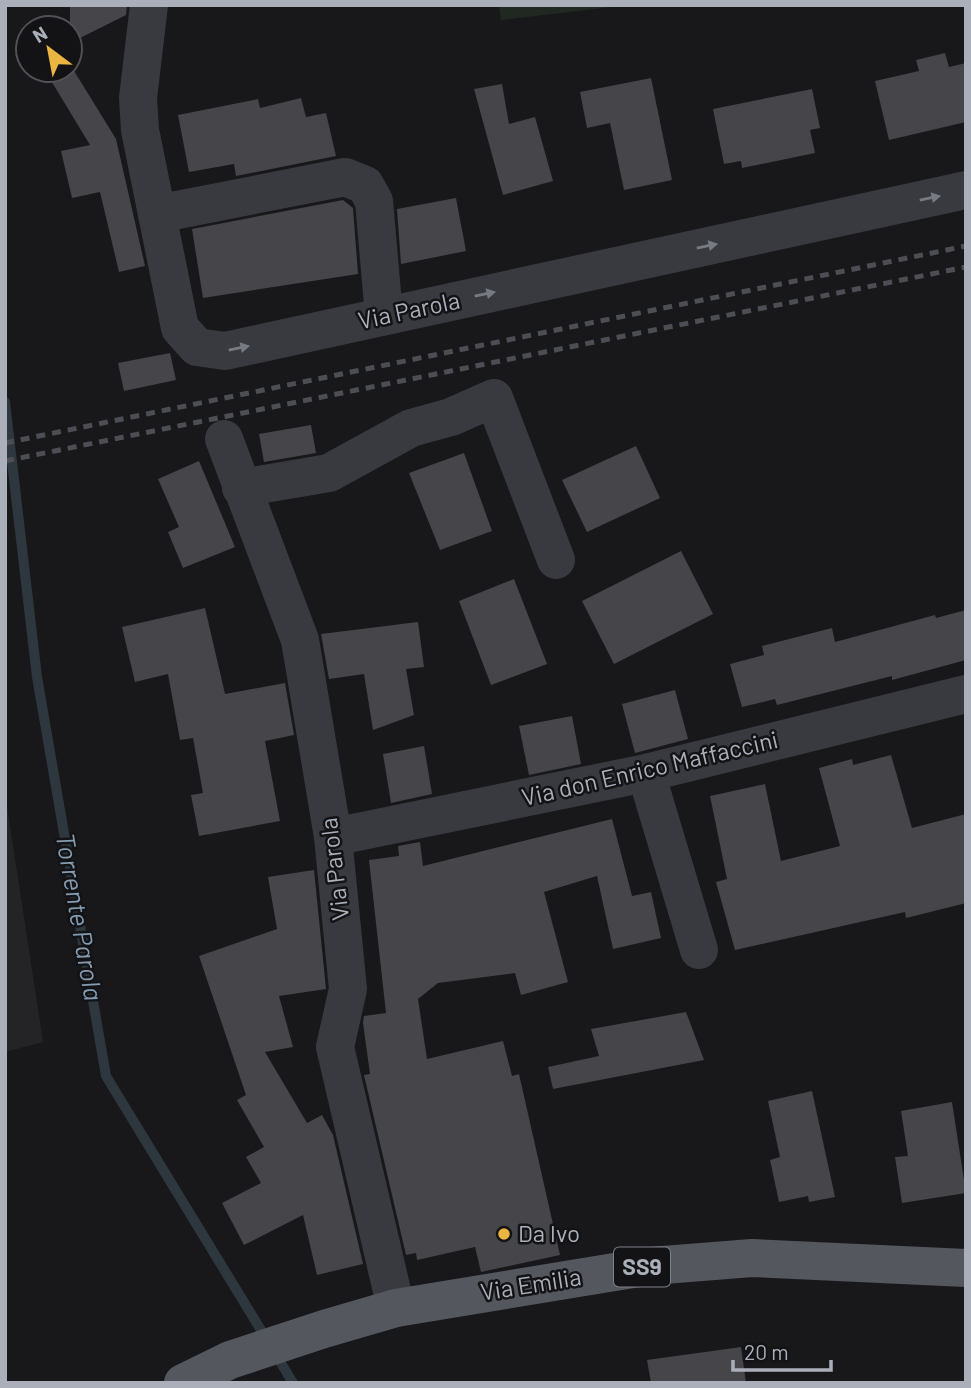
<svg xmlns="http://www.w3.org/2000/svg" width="971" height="1388" viewBox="0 0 971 1388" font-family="Barlow,sans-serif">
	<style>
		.built { fill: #242427 }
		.green { fill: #202821 }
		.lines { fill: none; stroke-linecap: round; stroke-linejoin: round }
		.stream { stroke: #2f373e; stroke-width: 10 }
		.building { fill: #45454a }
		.minor { stroke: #393a3f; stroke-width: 38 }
		.major { stroke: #55575e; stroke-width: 38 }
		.rail { stroke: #4c4e54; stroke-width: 5; stroke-dasharray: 9 7; stroke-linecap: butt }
		.oneway { fill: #787a82 }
		.poi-dot { fill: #eab540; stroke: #131315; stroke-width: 2.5 }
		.labels { text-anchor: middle; stroke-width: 5; stroke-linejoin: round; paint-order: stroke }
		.shield { fill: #131315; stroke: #7d8088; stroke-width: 2 }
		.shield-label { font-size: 23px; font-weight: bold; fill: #abafb9 }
		.street-label { font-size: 24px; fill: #abafb9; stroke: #131315 }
		.poi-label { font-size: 24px; fill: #abafb9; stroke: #131315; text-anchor: start }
		.water-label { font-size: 26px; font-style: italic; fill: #849cb2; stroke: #131315 }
	</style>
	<rect width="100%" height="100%" fill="#18181a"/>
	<!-- built -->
	<path class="built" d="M 5,793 L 43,1042 L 5,1052 Z"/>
	<!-- green -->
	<path class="green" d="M 499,5 L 629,5 L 501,20 Z"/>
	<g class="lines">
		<!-- stream -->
		<g class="stream">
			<path d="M 5,402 L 37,677 L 106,1076 L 267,1340"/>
			<path d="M 275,1353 L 293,1383"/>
		</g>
	</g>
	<!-- building -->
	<g class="building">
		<path d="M 70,5 L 127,5 L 126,15 L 70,43 Z"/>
		<path d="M 945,53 L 949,67 L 966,63 L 966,122 L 889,140 L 875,81 L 919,71 L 916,60 Z"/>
		<path d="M 71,66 L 116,139 L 145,266 L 119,272 L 100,192 L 72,198 L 61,151 L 90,145 L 50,79 L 65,70 L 70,70 Z"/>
		<path d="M 651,78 L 672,180 L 624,190 L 610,123 L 587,128 L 580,92 Z"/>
		<path d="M 502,84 L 509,124 L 535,117 L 553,181 L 503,195 L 474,89 Z"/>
		<path d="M 812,89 L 820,128 L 810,130 L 815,153 L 742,168 L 741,161 L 724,164 L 713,109 Z"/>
		<path d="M 301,98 L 306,117 L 326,113 L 336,156 L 236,176 L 234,164 L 189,172 L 178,115 L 258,99 L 260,108 Z"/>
		<path d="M 456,198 L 466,251 L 401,264 L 397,209 Z"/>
		<path d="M 343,200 L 353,208 L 358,274 L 203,298 L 192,229 Z"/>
		<path d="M 170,353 L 176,380 L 124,391 L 118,363 Z"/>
		<path d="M 311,425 L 316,453 L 264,462 L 259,434 Z"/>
		<path d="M 636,446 L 660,498 L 587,532 L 562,480 Z"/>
		<path d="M 464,453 L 492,531 L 440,550 L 409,473 Z"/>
		<path d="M 199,461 L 235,547 L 183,568 L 168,532 L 179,527 L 158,479 Z"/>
		<path d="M 681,551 L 713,614 L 614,664 L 582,601 Z"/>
		<path d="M 514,579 L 547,664 L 491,685 L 459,601 Z"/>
		<path d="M 205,608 L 225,694 L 285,683 L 294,735 L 265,741 L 280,821 L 199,836 L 191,795 L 203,793 L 193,738 L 180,740 L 168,674 L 135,682 L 122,627 Z"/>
		<path d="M 966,610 L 966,660 L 892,680 L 892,676 L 777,705 L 775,699 L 742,707 L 730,664 L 764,655 L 762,646 L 832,628 L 835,642 L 935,615 L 936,618 Z"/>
		<path d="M 418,622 L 424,667 L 406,669 L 414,715 L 373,730 L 364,674 L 329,679 L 321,634 Z"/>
		<path d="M 675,690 L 688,739 L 635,753 L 622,704 Z"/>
		<path d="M 572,716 L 581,764 L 529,775 L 519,726 Z"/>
		<path d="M 424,746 L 432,794 L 391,803 L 383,754 Z"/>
		<path d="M 891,755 L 912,828 L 966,814 L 966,903 L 906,918 L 905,912 L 735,950 L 716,882 L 727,879 L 710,796 L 765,784 L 781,861 L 840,846 L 819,768 L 852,759 L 853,765 Z"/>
		<path d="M 612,819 L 632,896 L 651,892 L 661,938 L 613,949 L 597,876 L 544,892 L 568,982 L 521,995 L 515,973 L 438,983 L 418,999 L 427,1059 L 503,1041 L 512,1076 L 519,1074 L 560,1255 L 481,1272 L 475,1247 L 417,1260 L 416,1253 L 406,1255 L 364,1075 L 370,1074 L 363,1023 L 364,1016 L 386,1013 L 369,860 L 399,856 L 398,846 L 420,842 L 423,866 Z"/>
		<path d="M 314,870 L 326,989 L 279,996 L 293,1047 L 265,1052 L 307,1123 L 322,1115 L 333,1135 L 363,1264 L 317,1275 L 303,1215 L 244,1245 L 222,1203 L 261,1183 L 246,1157 L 264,1147 L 237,1100 L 246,1095 L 199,956 L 277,929 L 268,877 Z"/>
		<path d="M 686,1012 L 704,1060 L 553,1089 L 548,1067 L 599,1056 L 591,1029 Z"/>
		<path d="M 812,1091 L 835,1197 L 809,1202 L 808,1196 L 779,1202 L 770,1160 L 780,1157 L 768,1101 Z"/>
		<path d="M 952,1102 L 966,1193 L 902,1203 L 895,1157 L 908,1156 L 901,1111 Z"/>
		<path d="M 741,1347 L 746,1383 L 651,1383 L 647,1360 Z"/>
	</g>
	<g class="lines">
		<!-- minor -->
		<g class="minor">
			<path d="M 149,5 L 138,98 L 140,130 L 180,328 L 197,347 L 225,351 L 966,190"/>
			<path d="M 157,214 L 345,177 L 365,185 L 374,201 L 384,316"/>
			<path d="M 224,439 L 300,640 L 333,837 L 348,989 L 335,1047 L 396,1308"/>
			<path d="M 241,488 L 329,473 L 411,428 L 451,417 L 494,398 L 556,560"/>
			<path d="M 646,773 L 699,950"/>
			<path d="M 333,837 L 646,773 L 966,694"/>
		</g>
		<!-- major -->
		<path class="major" d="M 183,1383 L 230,1360 L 324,1329 L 396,1308 L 651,1266 L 752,1258 L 966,1268"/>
		<!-- rail -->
		<g class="rail">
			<path d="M 5,443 L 966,246"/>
			<path d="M 5,461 L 966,267"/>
		</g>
	</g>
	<!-- one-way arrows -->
	<defs><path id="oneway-solid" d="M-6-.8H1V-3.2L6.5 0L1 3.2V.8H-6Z" transform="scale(1.75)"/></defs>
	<g class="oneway">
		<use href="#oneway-solid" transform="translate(930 198) rotate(-12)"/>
		<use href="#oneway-solid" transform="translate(707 246) rotate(-12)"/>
		<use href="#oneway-solid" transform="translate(485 294) rotate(-12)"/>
		<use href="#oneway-solid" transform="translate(239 348) rotate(-12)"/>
	</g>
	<!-- markers -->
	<circle class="poi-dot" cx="504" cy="1234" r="7"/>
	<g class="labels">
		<!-- shield labels -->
		<rect class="shield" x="614" y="1247.5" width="56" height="39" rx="5"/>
		<g class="shield-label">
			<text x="642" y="1275">SS9</text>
		</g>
		<!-- street labels -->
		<g class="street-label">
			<text transform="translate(409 311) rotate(-12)" y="8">Via Parola</text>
			<text transform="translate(650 769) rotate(-13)" y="8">Via don Enrico Maffaccini</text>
			<text transform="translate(335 869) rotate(-97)" y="8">Via Parola</text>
			<text transform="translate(531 1285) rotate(-9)" y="8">Via Emilia</text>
		</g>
		<!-- poi labels -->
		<g class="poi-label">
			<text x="518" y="1242">Da Ivo</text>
		</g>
		<!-- water labels -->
		<g class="water-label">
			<text transform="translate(79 917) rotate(80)" y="9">Torrente Parola</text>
		</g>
	</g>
	<!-- border -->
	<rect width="971" height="1388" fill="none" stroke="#abafb9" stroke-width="14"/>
	<!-- north arrow -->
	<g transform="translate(49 49) rotate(328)"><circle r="33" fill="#131315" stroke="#505157" stroke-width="2"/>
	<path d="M0-5L12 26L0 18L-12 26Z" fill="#eab540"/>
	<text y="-10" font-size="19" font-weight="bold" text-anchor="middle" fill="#abafb9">N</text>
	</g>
	<!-- scale -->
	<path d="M733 1360v10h98v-10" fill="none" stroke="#abafb9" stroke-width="3.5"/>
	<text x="744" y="1360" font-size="21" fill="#abafb9" stroke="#131315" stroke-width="5" paint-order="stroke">20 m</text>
</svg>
